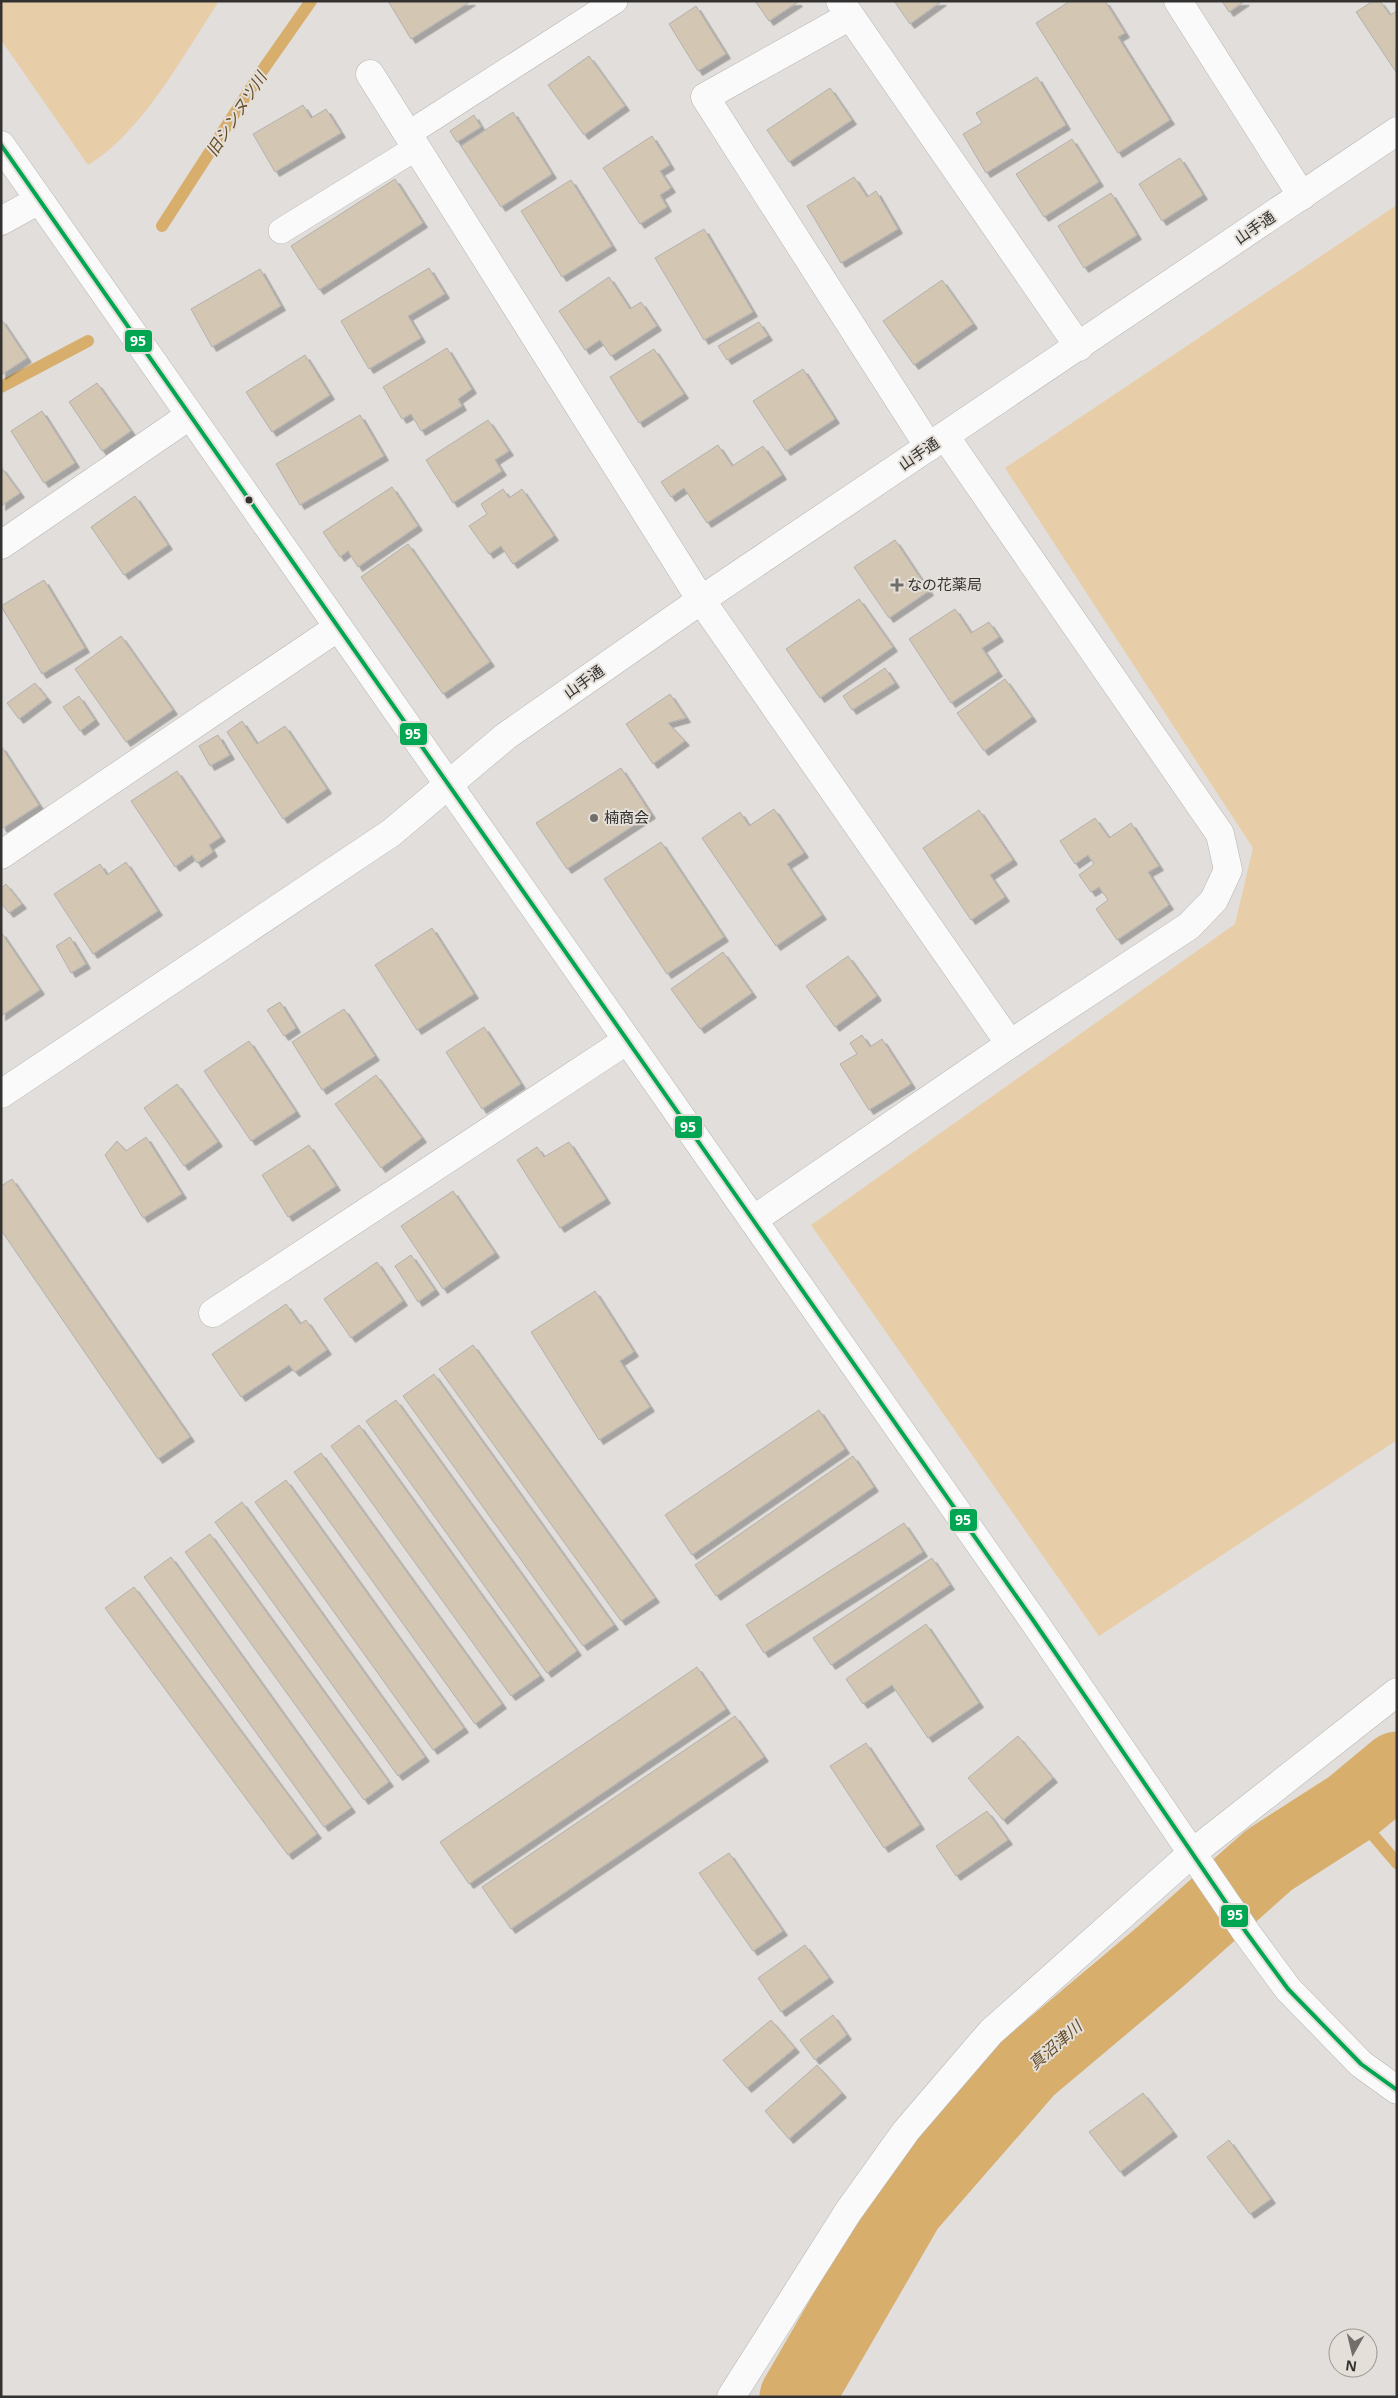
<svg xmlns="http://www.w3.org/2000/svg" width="1398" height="2398" viewBox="0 0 1398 2398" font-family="'Open Sans','Noto Sans JP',sans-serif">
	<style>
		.green { fill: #e8cea8 }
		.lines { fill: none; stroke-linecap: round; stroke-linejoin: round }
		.stream { stroke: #d7ae6c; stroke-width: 12 }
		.river { stroke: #d7ae6c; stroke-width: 75 }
		.building { fill: #d3c6b3; stroke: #b3b1ae; filter: url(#shadow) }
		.lane-casing { stroke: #b7b5b2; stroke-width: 26 }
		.street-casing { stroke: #b7b5b2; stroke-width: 29 }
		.secondary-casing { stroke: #b7b5b2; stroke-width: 29 }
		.lane { stroke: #fafafa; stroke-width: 25 }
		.street { stroke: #fafafa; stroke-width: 28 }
		.secondary { stroke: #fafafa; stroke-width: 28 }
		.bus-1-casing { stroke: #e4dfd8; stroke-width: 8 }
		.bus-1 { stroke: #00a651; stroke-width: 4 }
		.bus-dot { fill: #343230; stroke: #e4dfd8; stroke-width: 2 }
		.poi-dot { fill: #716e6c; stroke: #e4dfd8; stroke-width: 2 }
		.labels { text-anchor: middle; stroke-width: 4; stroke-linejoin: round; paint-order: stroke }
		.street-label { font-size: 15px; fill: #343230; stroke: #e4dfd8 }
		.poi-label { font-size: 15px; fill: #343230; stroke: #e4dfd8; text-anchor: start }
		.water-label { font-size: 16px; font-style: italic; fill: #654c27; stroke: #e4dfd8 }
		.line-badge { stroke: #e4dfd8; stroke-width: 2 }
		.badge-label { font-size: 14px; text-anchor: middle; font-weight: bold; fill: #fff }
	</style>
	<defs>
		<filter id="shadow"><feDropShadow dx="4.5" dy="4.5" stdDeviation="0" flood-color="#0004"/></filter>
	</defs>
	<rect width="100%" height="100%" fill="#e1dedb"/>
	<!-- green -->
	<g class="green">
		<path d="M 1,1 L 219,1 C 184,54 142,133 88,165 L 1,40 Z"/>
		<path d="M 1397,205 L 1397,1440 L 1099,1636 L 811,1225 L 1235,924 L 1253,848 L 1005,468 Z"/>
	</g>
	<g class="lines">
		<!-- stream -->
		<g class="stream">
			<path d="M 162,226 L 262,71 L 311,1"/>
			<path d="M 1,387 L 88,341"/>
			<path d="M 1350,1808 L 1397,1863"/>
		</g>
		<!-- river -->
		<path class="river" d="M 797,2397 L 907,2207 L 1028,2068 L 1160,1957 L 1269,1860 L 1350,1808 L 1397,1769"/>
	</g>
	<!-- building -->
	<g class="building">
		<path d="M 388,1 L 471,1 L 411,39 Z"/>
		<path d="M 755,1 L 797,1 L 798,2 L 769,21 Z"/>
		<path d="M 894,1 L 942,1 L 910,24 Z"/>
		<path d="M 1070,1 L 1105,1 L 1125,33 L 1118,37 L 1170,120 L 1118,153 L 1036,23 Z"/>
		<path d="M 1222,1 L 1245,1 L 1229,12 Z"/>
		<path d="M 1373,1 L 1380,1 L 1390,15 L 1397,11 L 1396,72 L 1356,12 Z"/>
		<path d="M 696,6 L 726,54 L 698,71 L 669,24 Z"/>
		<path d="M 589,56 L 625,106 L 584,135 L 548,85 Z"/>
		<path d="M 1037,77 L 1066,125 L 986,173 L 963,134 L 982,123 L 976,113 Z"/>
		<path d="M 830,88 L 852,120 L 789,162 L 767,130 Z"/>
		<path d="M 303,105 L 311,118 L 326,109 L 341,133 L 275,172 L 253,134 Z"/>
		<path d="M 513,112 L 552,174 L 501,207 L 461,146 Z"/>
		<path d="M 474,115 L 481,127 L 457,142 L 450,131 Z"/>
		<path d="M 652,136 L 670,165 L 660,171 L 671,188 L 660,195 L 667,207 L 640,224 L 603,168 Z"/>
		<path d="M 1072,139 L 1099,182 L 1044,217 L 1016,174 Z"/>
		<path d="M 1180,158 L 1203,195 L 1162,221 L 1139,184 Z"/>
		<path d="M 854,177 L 867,197 L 876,191 L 898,229 L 841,263 L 807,206 Z"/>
		<path d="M 395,179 L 423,223 L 319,290 L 291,246 Z"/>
		<path d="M 571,180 L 612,246 L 562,277 L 521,211 Z"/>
		<path d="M 1111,193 L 1137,235 L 1084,268 L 1058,226 Z"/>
		<path d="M 704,229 L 753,312 L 704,340 L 655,258 Z"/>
		<path d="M 429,268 L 445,294 L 408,316 L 421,338 L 369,369 L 341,321 Z"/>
		<path d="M 260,269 L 281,306 L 212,347 L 191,309 Z"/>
		<path d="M 609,277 L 630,309 L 641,302 L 657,326 L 611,356 L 600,340 L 585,350 L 559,311 Z"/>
		<path d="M 942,280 L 973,324 L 914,365 L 883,321 Z"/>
		<path d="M 1,319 L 27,358 L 1,375 Z"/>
		<path d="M 759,322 L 768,336 L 727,360 L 718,346 Z"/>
		<path d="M 447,348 L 472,389 L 458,399 L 462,406 L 421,431 L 411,414 L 402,419 L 383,387 Z"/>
		<path d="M 654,349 L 684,394 L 639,423 L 610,377 Z"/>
		<path d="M 305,355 L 330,395 L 272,432 L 246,392 Z"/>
		<path d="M 803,369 L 835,419 L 786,451 L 753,401 Z"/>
		<path d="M 97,383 L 131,431 L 102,451 L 69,402 Z"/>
		<path d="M 42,411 L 75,463 L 44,483 L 11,431 Z"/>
		<path d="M 360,415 L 384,456 L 300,505 L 276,464 Z"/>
		<path d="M 488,420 L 509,451 L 495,460 L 502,471 L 453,503 L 426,460 Z"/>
		<path d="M 718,445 L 732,466 L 763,446 L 782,475 L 707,523 L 684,488 L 671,497 L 661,482 Z"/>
		<path d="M 1,467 L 20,493 L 1,506 Z"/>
		<path d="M 392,487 L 418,526 L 358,567 L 348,551 L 340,557 L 323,532 Z"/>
		<path d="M 503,489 L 509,498 L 522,489 L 554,536 L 513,564 L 501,546 L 489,554 L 469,526 L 487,514 L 481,504 Z"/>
		<path d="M 135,496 L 168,545 L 124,575 L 91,527 Z"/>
		<path d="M 895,540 L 929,591 L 889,618 L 854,567 Z"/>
		<path d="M 408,544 L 490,662 L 443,694 L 361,577 Z"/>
		<path d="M 44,580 L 85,648 L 42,674 L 1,606 Z"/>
		<path d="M 859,599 L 893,647 L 820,698 L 786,649 Z"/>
		<path d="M 955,609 L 971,633 L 989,622 L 999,637 L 982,648 L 998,672 L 951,703 L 909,639 Z"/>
		<path d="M 121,636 L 173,710 L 126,742 L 75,669 Z"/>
		<path d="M 885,668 L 895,683 L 852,710 L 843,696 Z"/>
		<path d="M 1005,679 L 1032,717 L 984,751 L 957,713 Z"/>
		<path d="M 35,683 L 47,698 L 19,719 L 7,703 Z"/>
		<path d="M 670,694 L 686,718 L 668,723 L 685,741 L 653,764 L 626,724 Z"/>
		<path d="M 79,696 L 95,720 L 80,731 L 63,707 Z"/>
		<path d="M 242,721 L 257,744 L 285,726 L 327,789 L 283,819 L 227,732 Z"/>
		<path d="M 218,735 L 230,755 L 210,766 L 199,746 Z"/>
		<path d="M 1,746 L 39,805 L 3,828 L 1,826 Z"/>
		<path d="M 621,768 L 651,814 L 567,869 L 536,823 Z"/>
		<path d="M 177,771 L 221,837 L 209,845 L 213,852 L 197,863 L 192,855 L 175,867 L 131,801 Z"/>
		<path d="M 774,809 L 804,853 L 787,864 L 822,915 L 776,946 L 702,838 L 740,812 L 749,826 Z"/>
		<path d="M 979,810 L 1013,860 L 990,875 L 1005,897 L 971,920 L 923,848 Z"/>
		<path d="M 1095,818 L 1109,838 L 1131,823 L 1159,866 L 1148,872 L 1169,905 L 1117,940 L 1096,909 L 1108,900 L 1099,887 L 1091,892 L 1079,875 L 1094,864 L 1088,855 L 1075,864 L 1060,841 Z"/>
		<path d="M 661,842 L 724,937 L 667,974 L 604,879 Z"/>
		<path d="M 126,862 L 158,911 L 93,954 L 54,894 L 100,864 L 107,875 Z"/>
		<path d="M 6,884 L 22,904 L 9,913 L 1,903 L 1,888 Z"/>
		<path d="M 432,928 L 474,994 L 417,1030 L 375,965 Z"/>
		<path d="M 1,932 L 40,990 L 1,1016 Z"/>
		<path d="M 70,937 L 86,964 L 71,973 L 56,946 Z"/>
		<path d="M 723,952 L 752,993 L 700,1029 L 671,989 Z"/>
		<path d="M 848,956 L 877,996 L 835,1027 L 806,986 Z"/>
		<path d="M 280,1002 L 296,1028 L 284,1036 L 267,1010 Z"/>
		<path d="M 344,1009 L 375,1056 L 322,1090 L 292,1042 Z"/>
		<path d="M 484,1027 L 521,1084 L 482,1109 L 446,1052 Z"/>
		<path d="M 862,1035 L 870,1047 L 882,1039 L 911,1084 L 869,1110 L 840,1064 L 857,1054 L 850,1043 Z"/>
		<path d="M 249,1041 L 296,1112 L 251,1141 L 204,1071 Z"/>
		<path d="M 376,1075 L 422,1138 L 381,1168 L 335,1104 Z"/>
		<path d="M 177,1084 L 218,1142 L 184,1166 L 144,1108 Z"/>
		<path d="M 146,1137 L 182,1194 L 143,1218 L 105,1155 L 117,1141 L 126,1151 Z"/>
		<path d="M 569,1142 L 606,1199 L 560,1228 L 517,1160 L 537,1147 L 544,1157 Z"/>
		<path d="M 309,1145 L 336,1186 L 288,1217 L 262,1175 Z"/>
		<path d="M 12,1179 L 190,1437 L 158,1459 L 1,1230 L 1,1186 Z"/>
		<path d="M 453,1191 L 495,1253 L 443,1289 L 401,1226 Z"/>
		<path d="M 411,1255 L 435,1290 L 418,1302 L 395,1266 Z"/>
		<path d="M 377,1262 L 403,1301 L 351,1338 L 324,1299 Z"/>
		<path d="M 595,1291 L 634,1352 L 620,1361 L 650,1407 L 599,1440 L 531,1332 Z"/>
		<path d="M 286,1304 L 300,1324 L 306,1320 L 327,1350 L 295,1372 L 289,1365 L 241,1397 L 212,1354 Z"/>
		<path d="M 473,1345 L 655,1598 L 621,1621 L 439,1369 Z"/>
		<path d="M 434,1374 L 614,1625 L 583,1646 L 403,1396 Z"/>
		<path d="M 396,1400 L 577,1651 L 547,1673 L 366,1421 Z"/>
		<path d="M 819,1410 L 845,1449 L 692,1555 L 665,1515 Z"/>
		<path d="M 359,1425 L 540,1676 L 511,1696 L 331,1446 Z"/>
		<path d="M 321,1453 L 502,1704 L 475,1724 L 294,1472 Z"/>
		<path d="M 853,1456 L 874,1487 L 716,1596 L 695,1565 Z"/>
		<path d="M 286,1480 L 464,1728 L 433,1750 L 255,1502 Z"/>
		<path d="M 242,1502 L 425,1757 L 398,1776 L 215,1522 Z"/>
		<path d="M 904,1523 L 923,1552 L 764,1653 L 746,1625 Z"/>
		<path d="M 210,1534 L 389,1782 L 364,1800 L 185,1552 Z"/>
		<path d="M 171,1557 L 351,1808 L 324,1827 L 144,1577 Z"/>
		<path d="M 932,1558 L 950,1585 L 831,1665 L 813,1638 Z"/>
		<path d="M 134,1587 L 317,1834 L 288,1855 L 105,1608 Z"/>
		<path d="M 926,1624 L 979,1703 L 928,1738 L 892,1685 L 863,1704 L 846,1679 Z"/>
		<path d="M 697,1667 L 726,1709 L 469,1884 L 440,1842 Z"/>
		<path d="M 735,1716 L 764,1757 L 511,1929 L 482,1887 Z"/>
		<path d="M 1018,1736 L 1053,1778 L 1003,1820 L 968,1778 Z"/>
		<path d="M 866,1743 L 920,1825 L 884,1848 L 830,1766 Z"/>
		<path d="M 987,1811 L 1008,1840 L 956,1876 L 936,1846 Z"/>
		<path d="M 729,1853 L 783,1931 L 753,1951 L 699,1873 Z"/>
		<path d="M 805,1945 L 829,1978 L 781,2012 L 758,1978 Z"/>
		<path d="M 833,2015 L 847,2035 L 815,2060 L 800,2040 Z"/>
		<path d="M 771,2020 L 795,2048 L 747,2088 L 723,2060 Z"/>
		<path d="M 817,2065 L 842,2093 L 789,2139 L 765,2111 Z"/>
		<path d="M 1143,2093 L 1173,2132 L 1120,2172 L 1089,2132 Z"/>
		<path d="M 1229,2140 L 1271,2199 L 1250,2214 L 1207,2157 Z"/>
	</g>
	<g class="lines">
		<defs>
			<g id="lane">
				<path d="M 408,134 L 615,1"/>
				<path d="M 281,231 L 416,148"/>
			</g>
			<g id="street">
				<path d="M 840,1 L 1079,347"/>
				<path d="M 1178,1 L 1302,196"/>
				<path d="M 850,16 L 705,97 L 929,447"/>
				<path d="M 370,74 L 701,600 L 1010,1044"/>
				<path d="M 1,221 L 39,200"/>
				<path d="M 1,545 L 189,416"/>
				<path d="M 1,855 L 337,628"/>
				<path d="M 213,1313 L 626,1041"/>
				<path d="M 731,2397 L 848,2212 L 906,2131 L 991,2032 L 1191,1854 L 1397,1692"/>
			</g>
			<g id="secondary">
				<path d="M 1,145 L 1035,1623 L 1246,1932 L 1288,1989 L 1361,2064 L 1397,2090"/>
				<path d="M 1,1094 L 391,833 L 506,736 L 701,600 L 1397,131"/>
				<path d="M 753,1220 L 1010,1044 L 1189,926 L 1214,900 L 1228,870 L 1220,834 L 945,436"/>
			</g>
		</defs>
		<!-- lane casing -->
		<use href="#lane" class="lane-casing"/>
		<!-- street casing -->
		<use href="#street" class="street-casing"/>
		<!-- secondary casing -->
		<use href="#secondary" class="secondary-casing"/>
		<!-- lane -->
		<use href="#lane" class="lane"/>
		<!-- street -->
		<use href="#street" class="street"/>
		<!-- secondary -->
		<use href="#secondary" class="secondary"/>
		<defs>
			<path id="bus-1" d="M 1,145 L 1035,1623 L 1246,1932 L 1288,1989 L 1361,2064 L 1397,2090"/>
		</defs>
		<!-- bus-1 casing -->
		<use href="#bus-1" class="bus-1-casing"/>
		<!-- bus-1 -->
		<use href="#bus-1" class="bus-1"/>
	</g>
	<!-- markers -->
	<circle class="bus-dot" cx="249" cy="500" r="4.5"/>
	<g class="poi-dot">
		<path d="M894.5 577.5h5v5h5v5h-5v5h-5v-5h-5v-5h5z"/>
		<circle cx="594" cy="818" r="5"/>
	</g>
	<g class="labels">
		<!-- street labels -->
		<g class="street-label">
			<text transform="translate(1255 228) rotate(-34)" y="5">山手通</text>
			<text transform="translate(919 454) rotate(-34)" y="5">山手通</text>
			<text transform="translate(584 682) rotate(-35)" y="5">山手通</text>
		</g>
		<!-- poi labels -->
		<g class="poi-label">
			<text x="907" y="590">なの花薬局</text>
			<text x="604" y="823">楠商会</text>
		</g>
		<!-- water labels -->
		<g class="water-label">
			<text transform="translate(236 114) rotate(-57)" y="6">旧シンヌツ川</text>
			<text transform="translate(1055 2045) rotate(-41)" y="6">真沼津川</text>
		</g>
	</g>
	<g class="line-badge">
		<rect x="124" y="329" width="29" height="24" rx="5" fill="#00a651"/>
		<rect x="399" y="722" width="29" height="24" rx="5" fill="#00a651"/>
		<rect x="674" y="1115" width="29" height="24" rx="5" fill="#00a651"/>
		<rect x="949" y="1508" width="29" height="24" rx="5" fill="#00a651"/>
		<rect x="1220" y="1904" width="29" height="24" rx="5" fill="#00a651"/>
	</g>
	<g class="badge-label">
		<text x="138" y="346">95</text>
		<text x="413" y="739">95</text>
		<text x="688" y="1132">95</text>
		<text x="963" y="1525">95</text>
		<text x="1235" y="1920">95</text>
	</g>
	<!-- border -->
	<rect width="1398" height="2398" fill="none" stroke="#343230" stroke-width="5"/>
	<!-- north arrow -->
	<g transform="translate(1353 2353) rotate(188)"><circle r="24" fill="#e4dfd8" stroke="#9e9a95"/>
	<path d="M0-4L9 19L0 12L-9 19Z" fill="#716e6c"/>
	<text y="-8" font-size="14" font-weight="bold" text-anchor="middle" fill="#343230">N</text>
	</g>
</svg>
